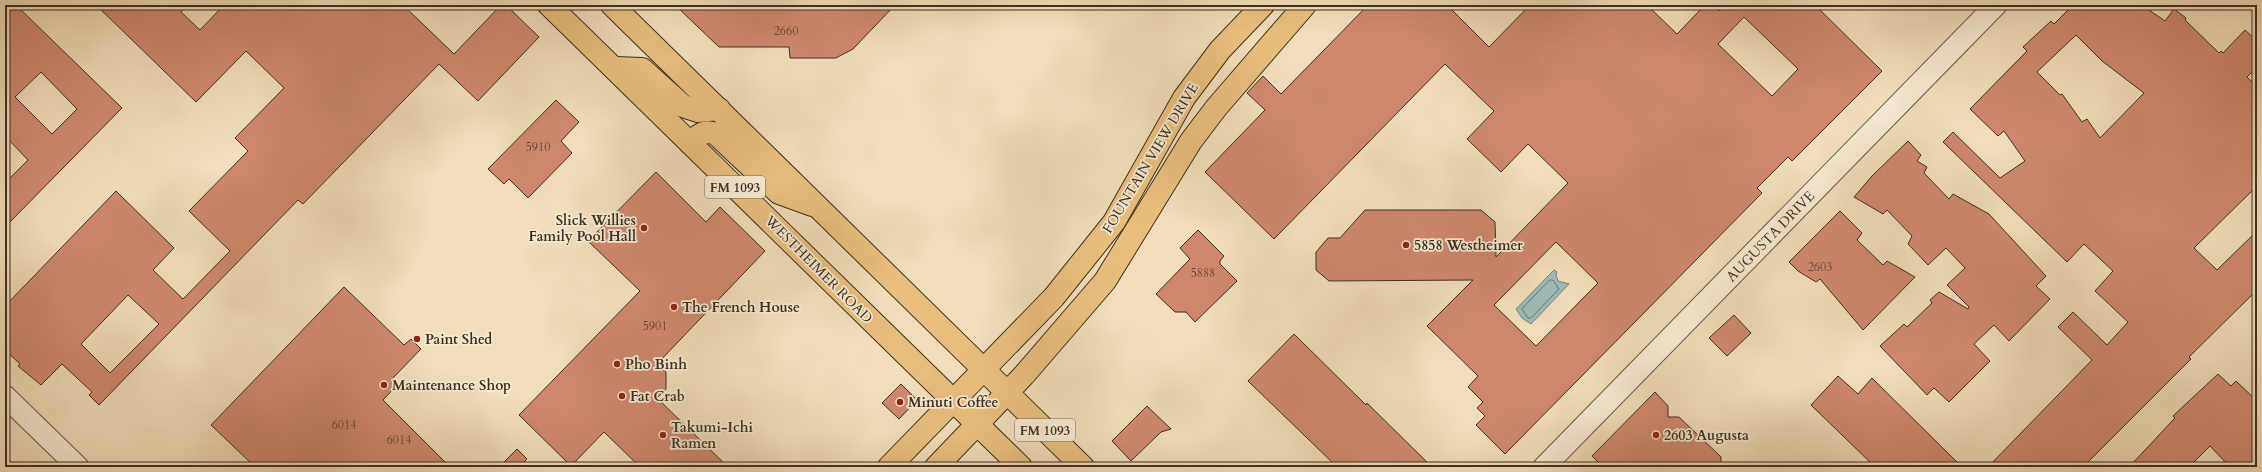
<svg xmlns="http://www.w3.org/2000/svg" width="2262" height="472" viewBox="0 0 2262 472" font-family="Cardo,serif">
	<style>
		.water { fill: #9dbab8; stroke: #77827b }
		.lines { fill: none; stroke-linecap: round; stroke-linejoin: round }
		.shore { stroke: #6d746c; stroke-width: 1 }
		.building { fill: #cf886e; stroke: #3d2f20; fill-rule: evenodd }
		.minor-casing { stroke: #6a5a46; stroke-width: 23 }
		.major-casing { stroke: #3d2f20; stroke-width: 24 }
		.minor { stroke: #f6e9d2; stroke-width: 21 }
		.major { stroke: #e8be7d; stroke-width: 22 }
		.poi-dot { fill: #8f2418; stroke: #f6e9d2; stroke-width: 1.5 }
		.labels { text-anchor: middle; stroke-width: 3.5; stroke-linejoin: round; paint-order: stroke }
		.number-label { font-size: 12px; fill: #624534 }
		.shield { fill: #f6e9d2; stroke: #746755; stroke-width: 1 }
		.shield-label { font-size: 13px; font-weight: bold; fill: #3d2f20 }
		.street-label { font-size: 14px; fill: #3d2f20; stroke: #f6e9d2 }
		.poi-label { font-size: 14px; font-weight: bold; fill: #3d2f20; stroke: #f6e9d2; text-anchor: start }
	</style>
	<rect width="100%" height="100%" fill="#f1ddba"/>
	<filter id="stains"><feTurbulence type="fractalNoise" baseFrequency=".005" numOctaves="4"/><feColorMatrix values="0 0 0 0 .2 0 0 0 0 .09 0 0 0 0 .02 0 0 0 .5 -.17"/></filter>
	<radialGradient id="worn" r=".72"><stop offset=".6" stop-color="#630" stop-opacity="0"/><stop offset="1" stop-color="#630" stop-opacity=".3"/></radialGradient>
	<!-- water -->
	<path class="water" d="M 1554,270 L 1557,272 L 1556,275 L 1558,281 L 1569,284 L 1531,324 L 1522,318 L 1516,309 Z"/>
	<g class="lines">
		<!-- shore -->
		<path class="shore" d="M 1550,280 L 1553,280 L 1559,289 L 1531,318 L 1528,318 L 1522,309 Z"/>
	</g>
	<!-- building -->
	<g class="building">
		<path d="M 5,5 L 16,5 L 122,108 L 5,227 L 5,183 L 28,160 L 5,136 ZM 41,72 L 77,109 L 52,134 L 15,97 Z"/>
		<path d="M 96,5 L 188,5 L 181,12 L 200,30 L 224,5 L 403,5 L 454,54 L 501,5 L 506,5 L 539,37 L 478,101 L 439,64 L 303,204 L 298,200 L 99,405 L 89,395 L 92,392 L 62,364 L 41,385 L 18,366 L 20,364 L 5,350 L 5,306 L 116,191 L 174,248 L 153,270 L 183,299 L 230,251 L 189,211 L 248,151 L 235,138 L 284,88 L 246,51 L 196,102 ZM 128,295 L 159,324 L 110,373 L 81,344 Z"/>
		<path d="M 675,5 L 895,5 L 853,49 L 836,58 L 790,58 L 789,47 L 719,47 Z"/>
		<path d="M 1368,5 L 1447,5 L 1489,47 L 1530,5 L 1647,5 L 1677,34 L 1705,5 L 1713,5 L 1719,11 L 1724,5 L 1815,5 L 1882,71 L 1792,161 L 1788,157 L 1757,188 L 1762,193 L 1505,454 L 1476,425 L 1485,416 L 1477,408 L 1483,402 L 1468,387 L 1478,376 L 1427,326 L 1473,280 L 1329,281 L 1316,270 L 1316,252 L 1328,238 L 1340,238 L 1365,210 L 1481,210 L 1495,222 L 1496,257 L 1568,183 L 1528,144 L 1501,172 L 1467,139 L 1494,111 L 1445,64 L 1274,239 L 1205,172 L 1265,110 L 1247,93 L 1263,76 L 1281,94 ZM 1744,17 L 1798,69 L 1772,96 L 1718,44 ZM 1556,242 L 1598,283 L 1536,346 L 1494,305 Z"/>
		<path d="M 2073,5 L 2142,5 L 2165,21 L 2174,9 L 2186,18 L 2185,20 L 2219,53 L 2221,51 L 2223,53 L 2245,30 L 2257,41 L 2257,67 L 2247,77 L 2257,87 L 2257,186 L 2194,248 L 2217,270 L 2257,231 L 2257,290 L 2189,357 L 2191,359 L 2083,467 L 1988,467 L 2092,360 L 2058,327 L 2073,312 L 2107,345 L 2128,322 L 2095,291 L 2113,271 L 2084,244 L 2067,262 L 1943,142 L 1953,132 L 2000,178 L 2025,161 L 2004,131 L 1998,136 L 1970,109 L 2027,51 L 2023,47 L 2051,21 L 2054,24 ZM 2076,35 L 2102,61 L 2144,93 L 2100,138 L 2087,119 L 2082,122 L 2062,94 L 2060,95 L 2037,72 Z"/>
		<path d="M 556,100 L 579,122 L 561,141 L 572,153 L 528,198 L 509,179 L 504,184 L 488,169 Z"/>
		<path d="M 1908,141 L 1921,155 L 1917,161 L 1927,167 L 1924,173 L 1949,199 L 1953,194 L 1989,214 L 2046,276 L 2036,286 L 2050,299 L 2009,341 L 1994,325 L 1974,344 L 1990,361 L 1949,402 L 1934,388 L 1927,395 L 1880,346 L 1904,324 L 1907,327 L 1932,303 L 1930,300 L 1939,292 L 1968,309 L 1969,307 L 1947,285 L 1965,268 L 1946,248 L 1928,265 L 1908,244 L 1912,236 L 1887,210 L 1883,214 L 1854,197 L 1872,176 Z"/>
		<path d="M 656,172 L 706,222 L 720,207 L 765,251 L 657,364 L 666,372 L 666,389 L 657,398 L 728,467 L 640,467 L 604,432 L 571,466 L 519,415 L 640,291 L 588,241 Z"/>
		<path d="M 1840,211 L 1862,233 L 1857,240 L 1883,265 L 1887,261 L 1915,277 L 1863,330 L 1820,279 L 1816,282 L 1798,271 L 1789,262 Z"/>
		<path d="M 1198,230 L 1224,256 L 1220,261 L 1220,264 L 1237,281 L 1195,322 L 1186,312 L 1175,312 L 1156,294 L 1190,259 L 1180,248 Z"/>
		<path d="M 344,287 L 404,345 L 411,339 L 421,349 L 392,379 L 398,384 L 383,400 L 450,467 L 255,467 L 211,425 Z"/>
		<path d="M 1734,315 L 1751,333 L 1727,356 L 1709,338 Z"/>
		<path d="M 1294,334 L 1366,405 L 1367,403 L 1432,467 L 1337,467 L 1248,381 Z"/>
		<path d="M 2218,374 L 2231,386 L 2236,381 L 2257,401 L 2257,467 L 2230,467 L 2210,446 L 2189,467 L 2129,467 L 2175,418 L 2173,416 Z"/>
		<path d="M 1838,376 L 1858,394 L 1872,378 L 1962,467 L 1875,467 L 1811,405 Z"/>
		<path d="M 901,384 L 917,400 L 899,419 L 882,403 Z"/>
		<path d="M 1655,392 L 1668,406 L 1668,417 L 1679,417 L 1721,457 L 1721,467 L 1603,467 L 1592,456 Z"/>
		<path d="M 1147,406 L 1171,429 L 1161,432 L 1131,461 L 1112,441 Z"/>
		<path d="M 517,449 L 527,459 L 519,467 L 499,467 Z"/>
	</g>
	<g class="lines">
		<defs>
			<g id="minor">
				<path d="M 5,396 L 78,467"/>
				<path d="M 1544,467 L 1996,5"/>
			</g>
			<g id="major">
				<path d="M 549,5 L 1021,467"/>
				<path d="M 612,5 L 1083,467"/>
				<path d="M 615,68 L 642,69 L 683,106 L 698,111 L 719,109"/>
				<path d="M 690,143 C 699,135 704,129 716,134 L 779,193 L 812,205"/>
				<path d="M 889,467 L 1054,297 L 1114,222 L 1184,98 L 1220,50 L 1263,5"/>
				<path d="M 936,467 L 1024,375 L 1105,281 L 1191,141 L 1216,108 L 1305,5"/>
			</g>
		</defs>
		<!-- minor casing -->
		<use href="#minor" class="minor-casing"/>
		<!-- major casing -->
		<use href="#major" class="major-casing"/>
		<!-- minor -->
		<use href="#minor" class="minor"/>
		<!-- major -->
		<use href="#major" class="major"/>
	</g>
	<!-- markers -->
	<g class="poi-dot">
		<circle cx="644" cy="228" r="4"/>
		<circle cx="1406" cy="245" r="4"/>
		<circle cx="674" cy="307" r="4"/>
		<circle cx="417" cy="339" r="4"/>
		<circle cx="617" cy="364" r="4"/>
		<circle cx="384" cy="385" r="4"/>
		<circle cx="622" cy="396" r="4"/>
		<circle cx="900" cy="402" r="4"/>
		<circle cx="663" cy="435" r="4"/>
		<circle cx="1656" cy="435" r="4"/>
	</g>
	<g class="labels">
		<!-- number labels -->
		<g class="number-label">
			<text x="786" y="35">2660</text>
			<text x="538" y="151">5910</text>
			<text x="1820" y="271">2603</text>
			<text x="1203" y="277">5888</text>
			<text x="655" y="330">5901</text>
			<text x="344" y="429">6014</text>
			<text x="399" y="444">6014</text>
		</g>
		<!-- shield labels -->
		<g class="shield">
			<rect x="705" y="176" width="60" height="22" rx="3"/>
			<rect x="1015" y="419" width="60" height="22" rx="3"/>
		</g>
		<g class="shield-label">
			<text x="735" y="192">FM 1093</text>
			<text x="1045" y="435">FM 1093</text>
		</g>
		<!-- street labels -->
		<g class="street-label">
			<text transform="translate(1150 158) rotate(-59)" y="5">FOUNTAIN VIEW DRIVE</text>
			<text transform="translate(1770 236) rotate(-46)" y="5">AUGUSTA DRIVE</text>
			<text transform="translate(819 269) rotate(45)" y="5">WESTHEIMER ROAD</text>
		</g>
		<!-- poi labels -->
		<g class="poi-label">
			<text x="636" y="225" text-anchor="end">Slick Willies<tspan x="636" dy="16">Family Pool Hall</tspan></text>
			<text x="1414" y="250">5858 Westheimer</text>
			<text x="682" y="312">The French House</text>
			<text x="425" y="344">Paint Shed</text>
			<text x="625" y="369">Pho Binh</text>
			<text x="392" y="390">Maintenance Shop</text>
			<text x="630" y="401">Fat Crab</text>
			<text x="908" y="407">Minuti Coffee</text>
			<text x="671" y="432">Takumi-Ichi<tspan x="671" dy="16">Ramen</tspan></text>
			<text x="1664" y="440">2603 Augusta</text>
		</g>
	</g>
	<!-- margin -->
	<rect width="2262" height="472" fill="none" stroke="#f1ddba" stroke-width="20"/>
	<rect x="6" y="6" width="2250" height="460" fill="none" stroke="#3d2f20" stroke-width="2"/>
	<rect x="10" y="10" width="2242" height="452" fill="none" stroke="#3d2f20"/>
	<rect width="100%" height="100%" filter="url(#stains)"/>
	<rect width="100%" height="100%" fill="url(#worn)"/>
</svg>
